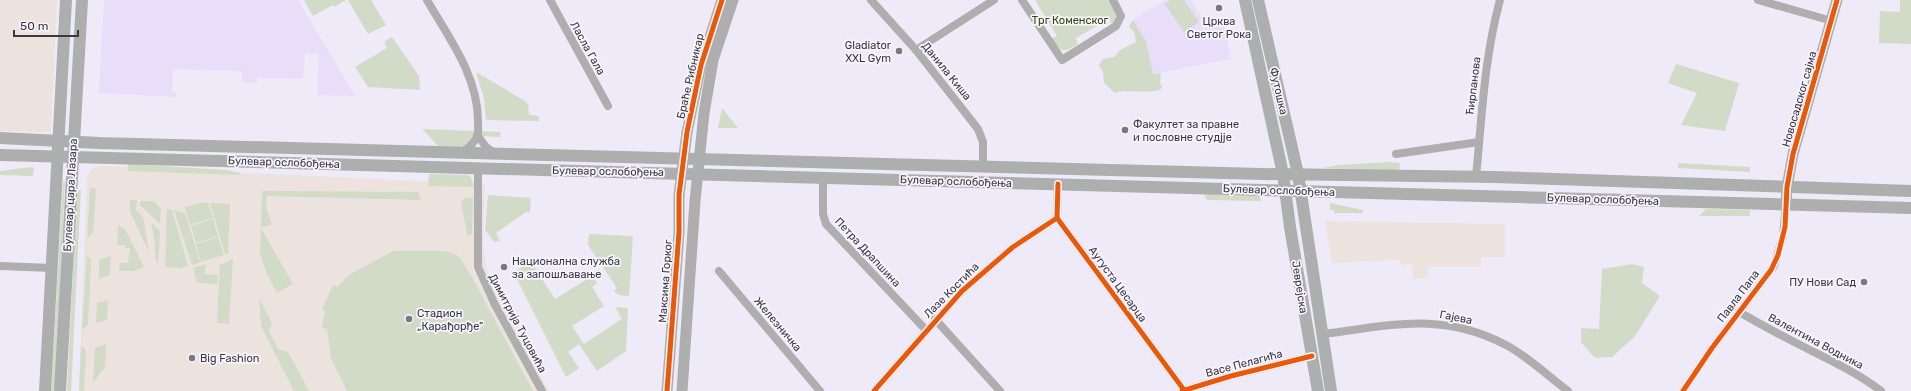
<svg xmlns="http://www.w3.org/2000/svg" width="1911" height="391" viewBox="0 0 1911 391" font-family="Rubik,sans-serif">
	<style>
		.commercial { fill: #ece3de }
		.built { fill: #e8defa }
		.green { fill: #d1dbc7 }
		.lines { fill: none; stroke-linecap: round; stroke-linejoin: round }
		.minor { stroke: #adaead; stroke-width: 8 }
		.tertiary { stroke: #adaead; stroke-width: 11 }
		.secondary { stroke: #adaeae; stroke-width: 12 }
		.cycleway-casing { stroke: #f7f5fc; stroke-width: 8 }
		.cycleway { stroke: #e8590c; stroke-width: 5 }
		.poi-dot { fill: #7b7683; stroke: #f7f5fc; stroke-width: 1.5 }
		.labels { text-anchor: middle; stroke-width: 3.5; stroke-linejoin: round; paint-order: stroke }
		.park-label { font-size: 11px; fill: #31460c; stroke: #f7f5fc }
		.poi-label { font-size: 11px; fill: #3c3744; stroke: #f7f5fc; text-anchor: start }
		.street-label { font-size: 11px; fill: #3c3744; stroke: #f7f5fc }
	</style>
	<rect width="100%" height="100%" fill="#efeaf8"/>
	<!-- commercial -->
	<g class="commercial">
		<path d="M 0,0 L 57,0 L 51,132 L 0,131 Z"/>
		<path d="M 102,166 L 485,184 L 483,248 L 489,281 L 549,391 L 79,391 L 87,176 L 93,168 Z"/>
		<path d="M 1325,221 L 1505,224 L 1505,257 L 1481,257 L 1481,267 L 1428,267 L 1428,278 L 1413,279 L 1412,264 L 1401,265 L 1400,260 L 1332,263 Z"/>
	</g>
	<!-- built -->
	<g class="built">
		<path d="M 104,0 L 298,0 L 355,96 L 317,95 L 319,54 L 305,53 L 303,79 L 257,78 L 257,83 L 242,82 L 242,71 L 173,69 L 172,92 L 176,92 L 176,97 L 99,93 Z"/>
		<path d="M 1165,0 L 1191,0 L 1202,19 L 1199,21 L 1203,29 L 1224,25 L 1231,59 L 1153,74 L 1146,41 L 1133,20 Z"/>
	</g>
	<!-- green -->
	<g class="green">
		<path d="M 304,0 L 346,0 L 334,7 L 333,5 L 313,16 Z"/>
		<path d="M 348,0 L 371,0 L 386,25 L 368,34 Z"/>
		<path d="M 1035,0 L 1110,0 C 1115,10 1119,14 1112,24 L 1109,19 L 1076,38 L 1078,44 C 1064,53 1062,53 1051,39 L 1057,36 Z"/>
		<path d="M 1171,0 L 1184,0 L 1199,22 L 1184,32 L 1165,4 Z"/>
		<path d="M 1900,0 L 1911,0 L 1911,44 L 1879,43 L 1880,11 L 1900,12 Z"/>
		<path d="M 1133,20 L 1146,41 L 1153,74 L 1161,73 L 1160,83 L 1162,87 L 1160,90 C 1144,94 1130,89 1115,93 L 1104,83 L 1103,72 L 1099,65 L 1103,59 L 1114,57 L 1120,50 L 1136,42 L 1134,32 L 1129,26 Z"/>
		<path d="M 392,37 L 419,76 L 420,90 L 368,87 L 355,67 L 387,48 L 384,42 Z"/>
		<path d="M 1676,64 L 1739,83 L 1725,131 L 1681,125 L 1697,93 L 1668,83 Z"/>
		<path d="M 476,72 L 525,101 L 528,104 L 529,115 L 539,116 L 539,121 L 486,120 L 484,98 Z"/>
		<path d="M 722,108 L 738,128 L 718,128 Z"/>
		<path d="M 422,129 L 501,132 L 500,137 L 478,136 L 470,146 L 444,152 Z"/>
		<path d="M 1389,162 L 1400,163 L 1399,171 L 1323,168 L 1338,165 Z"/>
		<path d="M 1678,163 L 1750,167 L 1750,172 L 1678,168 Z"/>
		<path d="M 128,164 L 227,170 L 239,173 L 240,175 L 128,171 Z"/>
		<path d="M 31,167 L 34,168 L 33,176 L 0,175 L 0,171 Z"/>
		<path d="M 429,174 L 467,175 L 471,177 L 474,187 L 428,186 Z"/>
		<path d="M 63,181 L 65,182 L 55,391 L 51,391 Z"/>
		<path d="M 90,188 L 96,189 L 93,233 L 87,238 Z"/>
		<path d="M 77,190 L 81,190 L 71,391 L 67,391 Z"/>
		<path d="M 262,191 L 418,192 L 421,200 L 267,196 L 266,208 L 272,224 L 261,228 L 293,284 L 277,293 L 267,274 L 260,253 Z"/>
		<path d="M 1204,194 L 1260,196 L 1261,201 L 1207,200 Z"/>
		<path d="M 488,195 L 531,198 L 530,212 L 526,212 L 496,233 L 500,241 L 494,242 L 485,230 Z"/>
		<path d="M 464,198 L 473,198 L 472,233 L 468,237 L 461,203 Z"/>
		<path d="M 130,200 L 137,200 L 136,210 L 143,217 L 149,252 L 130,212 Z"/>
		<path d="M 140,201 L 154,201 L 161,209 L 160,224 L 140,205 Z"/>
		<path d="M 199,203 L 208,203 L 213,218 L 190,225 L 185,207 Z"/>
		<path d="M 210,203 L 230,204 L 228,254 L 225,254 Z"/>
		<path d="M 1330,203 L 1363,210 L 1363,213 L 1334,213 L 1334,210 L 1330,210 Z"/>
		<path d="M 167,209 L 172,210 L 188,266 L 181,268 L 166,267 L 165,264 Z"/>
		<path d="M 1706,209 L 1750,210 L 1750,216 L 1699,216 Z"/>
		<path d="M 174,210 L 185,213 L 200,262 L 192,265 Z"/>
		<path d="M 213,219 L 218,236 L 196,243 L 191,226 Z"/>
		<path d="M 151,222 L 160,231 L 158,264 L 155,259 L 155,243 Z"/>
		<path d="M 118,225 L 125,229 L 144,267 L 133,271 L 119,271 L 120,263 L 128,263 L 130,248 L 125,248 L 125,245 L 117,245 Z"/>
		<path d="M 589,234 L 633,236 L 629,296 L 619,295 L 614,291 L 617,288 L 588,245 Z"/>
		<path d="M 218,237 L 224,255 L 201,262 L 196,244 Z"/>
		<path d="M 393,251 L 444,251 L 453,253 L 460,258 L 472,277 L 533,391 L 347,391 L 331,359 L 327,329 L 322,328 L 325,311 L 322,309 L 333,285 L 337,287 L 349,275 Z"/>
		<path d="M 87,255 L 91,259 L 88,325 L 82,330 Z"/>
		<path d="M 111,256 L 110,275 L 99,279 L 99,260 Z"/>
		<path d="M 233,259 L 229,324 L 217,323 L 220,265 Z"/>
		<path d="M 530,260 L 555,299 L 592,276 L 597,283 L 592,287 L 604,306 L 572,326 L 584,344 L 622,319 L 615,307 L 628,308 L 626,351 L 597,371 L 579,344 L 568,352 L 579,368 L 566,377 L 514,273 Z"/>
		<path d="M 206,264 L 205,274 L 218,275 L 217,284 L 197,283 L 193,268 Z"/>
		<path d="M 1632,264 L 1644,267 L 1642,283 L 1660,296 L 1635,336 L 1612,357 L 1595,358 L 1581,342 L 1581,328 L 1599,329 L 1602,269 Z"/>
		<path d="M 259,298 L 272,323 L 269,331 L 278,349 L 288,352 L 309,391 L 294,391 L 261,326 Z"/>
		<path d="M 108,300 L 107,320 L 96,323 L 97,303 Z"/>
		<path d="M 106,344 L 105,367 L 93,383 L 95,348 Z"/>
		<path d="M 81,346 L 86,350 L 84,391 L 79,391 Z"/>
	</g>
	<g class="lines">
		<!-- minor -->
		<g class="minor">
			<path d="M 427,0 C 449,38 478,76 478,121 C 478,126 479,132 477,136 C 475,143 468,148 463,152"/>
			<path d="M 550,0 L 608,106"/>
			<path d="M 871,0 L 916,50 L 978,129 L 983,142 L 983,166"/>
			<path d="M 1022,0 L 1062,60 L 1116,26 L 1121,16 L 1113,0"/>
			<path d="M 1758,0 L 1832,21"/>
			<path d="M 916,50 L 994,0"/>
			<path d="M 478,136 L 486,147 L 494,153"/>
			<path d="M 1396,154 L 1479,142"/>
			<path d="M 478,168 L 478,267 L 494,303 L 542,391"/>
			<path d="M 823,177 L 823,214 L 826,224 L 926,330"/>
			<path d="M 1476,177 C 1482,116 1484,59 1500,0"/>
			<path d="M 1058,184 L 1057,218 L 1184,390"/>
			<path d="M 0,266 L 52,268"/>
			<path d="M 719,271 L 820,391"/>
			<path d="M 1739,312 C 1760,324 1782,336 1804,347 C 1830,360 1858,373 1881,391"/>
			<path d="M 935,319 L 1000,391"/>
			<path d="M 1323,334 C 1389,326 1440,311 1504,344 C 1525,354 1549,377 1568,391"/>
			<path d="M 874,391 L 962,291 L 1013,247 L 1057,218"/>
			<path d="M 1182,391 L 1231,376 L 1312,356"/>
			<path d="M 1683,391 L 1712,348 L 1774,266 L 1783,236 L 1786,204"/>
		</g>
		<!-- tertiary -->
		<g class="tertiary">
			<path d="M 1786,204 L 1787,187 L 1793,154 L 1837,0"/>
			<path d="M 667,391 L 679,232 L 679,195 L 687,132 L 701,65 L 722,0"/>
			<path d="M 682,391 L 695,201 L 704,113 L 713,60 L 733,0"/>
		</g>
		<!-- secondary -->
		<g class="secondary">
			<path d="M 1245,0 L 1283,174 L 1290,227 L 1318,391"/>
			<path d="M 1258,0 L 1298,174 L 1331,391"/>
			<path d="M 0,138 L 100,143 L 1262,174 L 1495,177 L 1911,191"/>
			<path d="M 0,155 L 1911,208"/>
			<path d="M 45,391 L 66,0"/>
			<path d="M 60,391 L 82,0"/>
		</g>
		<defs>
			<g id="cycleway">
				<path d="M 1058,184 L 1057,218 L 1184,390"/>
				<path d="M 667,391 L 679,232 L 679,195 L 687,132 L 701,65 L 722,0"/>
				<path d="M 874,391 L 962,291 L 1013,247 L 1057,218"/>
				<path d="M 1182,391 L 1231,376 L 1312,356"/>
				<path d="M 1683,391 L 1712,348 L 1771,270 L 1778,255 L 1785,227 L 1787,187 L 1793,154 L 1837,0"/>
			</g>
		</defs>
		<!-- cycleway casing -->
		<use href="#cycleway" class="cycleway-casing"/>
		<!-- cycleway -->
		<use href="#cycleway" class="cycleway"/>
	</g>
	<!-- markers -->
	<g class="poi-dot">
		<circle cx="1219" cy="8" r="4"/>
		<circle cx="899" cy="51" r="4"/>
		<circle cx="1125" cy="130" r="4"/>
		<circle cx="504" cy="267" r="4"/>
		<circle cx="1864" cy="282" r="4"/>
		<circle cx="409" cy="319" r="4"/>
		<circle cx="192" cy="358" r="4"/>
	</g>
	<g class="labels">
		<!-- park labels -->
		<g class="park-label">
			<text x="1070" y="24">Трг Коменског</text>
		</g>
		<!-- poi labels -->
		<g class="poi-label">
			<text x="1219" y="25" text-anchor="middle">Црква<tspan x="1219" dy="13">Светог Рока</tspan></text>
			<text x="891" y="49" text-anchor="end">Gladiator<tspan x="891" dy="13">XXL Gym</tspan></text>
			<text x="1133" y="128">Факултет за правне<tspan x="1133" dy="13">и пословне студјје</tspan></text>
			<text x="512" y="265">Национална служба<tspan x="512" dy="13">за запошљавање</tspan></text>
			<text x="1856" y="286" text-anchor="end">ПУ Нови Сад</text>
			<text x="417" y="317">Стадион<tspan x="417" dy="13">„Карађорђе”</tspan></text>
			<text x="200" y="362">Big Fashion</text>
		</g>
		<!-- street labels -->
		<g class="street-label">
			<text transform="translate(588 48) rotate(61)" y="4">Ласла Гала</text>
			<text transform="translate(947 71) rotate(51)" y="4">Данила Киша</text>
			<text transform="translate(690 76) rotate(-77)" y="4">Браће Рибникар</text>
			<text transform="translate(1473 86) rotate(-83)" y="4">Ћирпанова</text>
			<text transform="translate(1279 91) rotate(77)" y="4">Футошка</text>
			<text transform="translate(1799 99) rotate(-74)" y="4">Новосадског сајма</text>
			<text transform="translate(284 162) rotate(2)" y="4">Булевар ослобођења</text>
			<text transform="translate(608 171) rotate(1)" y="4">Булевар ослобођења</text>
			<text transform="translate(956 181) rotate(2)" y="4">Булевар ослобођења</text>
			<text transform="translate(1279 190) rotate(2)" y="4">Булевар ослобођења</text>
			<text transform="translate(70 195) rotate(-87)" y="4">Булевар цара Лазара</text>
			<text transform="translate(1603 199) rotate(2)" y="4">Булевар ослобођења</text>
			<text transform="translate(868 252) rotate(47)" y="4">Петра Драпшина</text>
			<text transform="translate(665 281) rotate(-86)" y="4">Максима Горког</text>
			<text transform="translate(1118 284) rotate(54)" y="4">Аугуста Цесарца</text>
			<text transform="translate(1300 287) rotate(81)" y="4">Јеврејска</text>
			<text transform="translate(951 290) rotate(-45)" y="4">Лазе Костића</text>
			<text transform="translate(1738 296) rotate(-53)" y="4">Павла Папа</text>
			<text transform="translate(1456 317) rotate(11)" y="4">Гајева</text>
			<text transform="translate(518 323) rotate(62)" y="4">Димитрија Туцовића</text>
			<text transform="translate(778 324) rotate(50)" y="4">Железничка</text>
			<text transform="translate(1816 341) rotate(28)" y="4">Валентина Водника</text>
			<text transform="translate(1244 363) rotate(-15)" y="4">Васе Пелагића</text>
		</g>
	</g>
	<!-- scale -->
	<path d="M14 30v6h64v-6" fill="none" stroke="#3c3744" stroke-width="2"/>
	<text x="20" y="30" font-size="12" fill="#3c3744" stroke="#f7f5fc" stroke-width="3" paint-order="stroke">50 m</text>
</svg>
